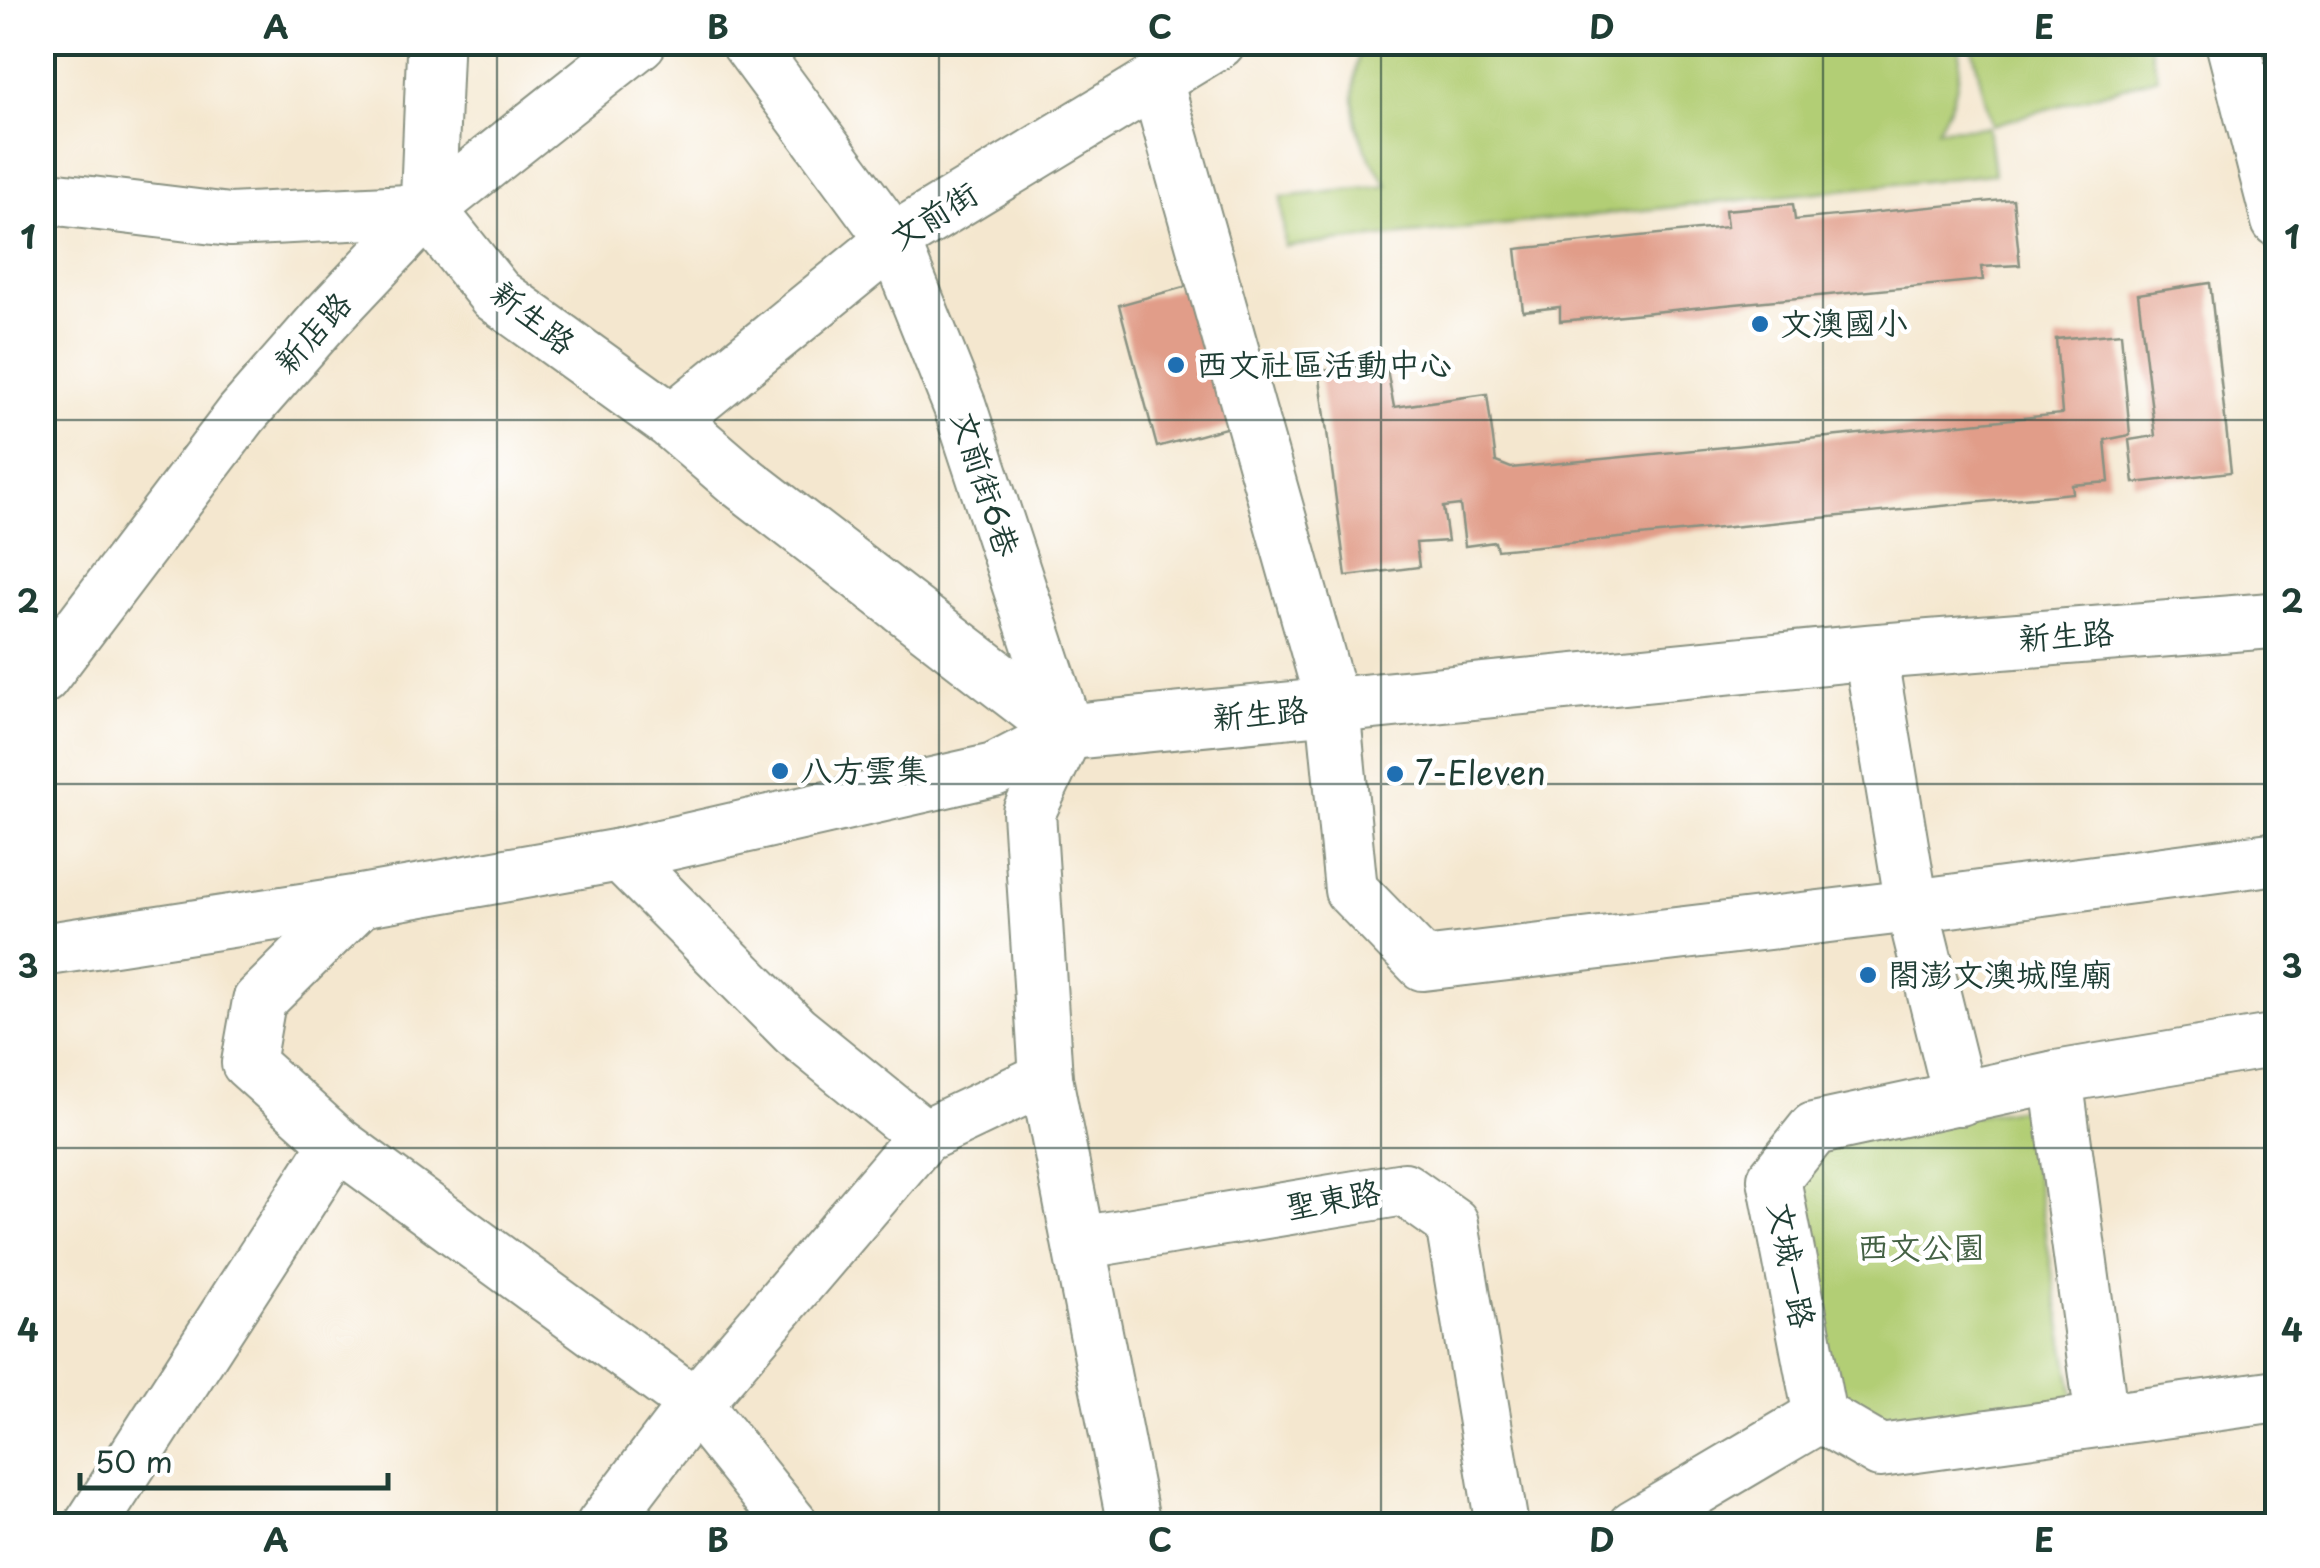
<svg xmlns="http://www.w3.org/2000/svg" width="2320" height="1568" viewBox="0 0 2320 1568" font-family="'Playpen Sans','LXGW WenKai TC',sans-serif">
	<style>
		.green { fill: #b2ce75; stroke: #688654; stroke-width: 2.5 }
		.building { fill: #e19d89 }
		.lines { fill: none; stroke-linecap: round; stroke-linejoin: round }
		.minor-casing { stroke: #8a9282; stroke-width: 56 }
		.major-casing { stroke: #8a9282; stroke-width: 59 }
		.minor { stroke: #fff; stroke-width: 52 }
		.major { stroke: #fff; stroke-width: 55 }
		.grid { fill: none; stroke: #1f3d34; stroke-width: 2.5; stroke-opacity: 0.55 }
		.poi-dot { fill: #1f6fb2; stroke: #fff; stroke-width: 4 }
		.labels { text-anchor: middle; stroke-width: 9; stroke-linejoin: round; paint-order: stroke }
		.street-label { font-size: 32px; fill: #1f3d34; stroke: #fff }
		.poi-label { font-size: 32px; fill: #1f3d34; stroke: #fff; text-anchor: start }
		.park-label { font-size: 32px; fill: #446144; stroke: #fff }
		.neatline { fill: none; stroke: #1f3d34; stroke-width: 4 }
		.grid-label { font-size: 32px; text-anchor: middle; font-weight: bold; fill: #1f3d34 }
	</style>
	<rect width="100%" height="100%" fill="#fff"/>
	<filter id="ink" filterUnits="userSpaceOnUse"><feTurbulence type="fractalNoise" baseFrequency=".01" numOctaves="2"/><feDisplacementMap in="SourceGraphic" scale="20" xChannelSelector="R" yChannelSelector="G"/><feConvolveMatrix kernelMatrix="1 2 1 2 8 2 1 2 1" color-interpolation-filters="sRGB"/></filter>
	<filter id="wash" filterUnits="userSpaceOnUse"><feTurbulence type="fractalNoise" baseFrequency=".0048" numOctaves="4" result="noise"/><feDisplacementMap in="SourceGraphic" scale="40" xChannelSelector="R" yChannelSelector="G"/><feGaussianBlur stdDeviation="2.25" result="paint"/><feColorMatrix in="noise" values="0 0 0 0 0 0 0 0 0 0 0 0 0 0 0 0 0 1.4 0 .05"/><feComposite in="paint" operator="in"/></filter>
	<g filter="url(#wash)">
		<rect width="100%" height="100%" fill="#f4e7cf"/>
		<!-- green -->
		<g class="green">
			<path d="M 1361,42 L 1960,43 C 1960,80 1957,97 1937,129 L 1988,127 L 1994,174 L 1285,247 L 1281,197 L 1388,186 C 1351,132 1348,106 1361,42 Z"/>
			<path d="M 1971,43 L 2148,43 L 2158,77 L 1992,125 Z"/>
			<path d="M 2024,1108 L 2075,1405 L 1863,1431 L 1825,1402 L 1780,1180 L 1816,1138 Z"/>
		</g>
		<g id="blocks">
			<!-- building -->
			<g class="building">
				<path d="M 2013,199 L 2020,265 L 1981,267 L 1983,280 L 1560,321 L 1560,307 L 1523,311 L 1516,249 L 1727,227 L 1725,210 L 1793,204 L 1795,220 Z"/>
				<path d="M 2210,283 L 2231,472 L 2134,483 L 2129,440 L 2155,436 L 2138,294 Z"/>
				<path d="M 1195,284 L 1233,426 L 1157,447 L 1119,305 Z"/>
				<path d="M 2121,333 L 2130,435 L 2105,440 L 2109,482 L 2072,485 L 2073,493 L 1497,550 L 1495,542 L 1465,546 L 1460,505 L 1443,507 L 1448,541 L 1416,543 L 1419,567 L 1346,576 L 1319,371 L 1386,364 L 1394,407 L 1487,394 L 1496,462 L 1511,468 L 2062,414 L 2056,339 Z"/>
			</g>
		</g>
	</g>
	<g filter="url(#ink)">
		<use href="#blocks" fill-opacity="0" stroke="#8a9282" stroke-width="2.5"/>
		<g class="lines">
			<defs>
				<g id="minor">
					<path d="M 747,42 L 893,240 L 960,407 L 1067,732"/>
					<path d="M 2232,42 L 2278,221"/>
					<path d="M 1156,80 L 1333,707 L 1351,890 L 1423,964 L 1912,906 L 2278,858"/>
					<path d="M 42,197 L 230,220 L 428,210"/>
					<path d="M 671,421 L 893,240 L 1219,42"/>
					<path d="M 1870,652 L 1912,906 L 1960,1099"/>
					<path d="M 42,678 L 242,414 L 325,319 L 428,210 L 640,42"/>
					<path d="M 1067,732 L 1029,812 L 1046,1078 L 1134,1526"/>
					<path d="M 620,855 L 795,1031 L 924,1136"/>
					<path d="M 360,901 L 259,1001 L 248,1063 L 337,1143 L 695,1404 L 793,1526"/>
					<path d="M 42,950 L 360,901 L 620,855 L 994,770 L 1067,732"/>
					<path d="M 2278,1040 L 2056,1077 L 1814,1129 L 1774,1179 L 1820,1416 L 1880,1451 L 2278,1396"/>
					<path d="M 2056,1077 L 2102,1420"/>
					<path d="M 1079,1243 L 1404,1189 L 1452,1223 L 1502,1526"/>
					<path d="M 90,1526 L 337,1143"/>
					<path d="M 602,1526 L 695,1404 L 924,1136 L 1046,1078"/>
					<path d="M 1634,1526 L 1820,1416"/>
				</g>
				<path id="major" d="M 435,42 L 428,210 L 496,295 L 671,421 L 737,478 L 1067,732 L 1870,652 L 2278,620"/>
			</defs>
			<!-- minor casing -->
			<use href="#minor" class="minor-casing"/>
			<!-- major casing -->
			<use href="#major" class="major-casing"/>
			<!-- minor -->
			<use href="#minor" class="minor"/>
			<!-- major -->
			<use href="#major" class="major"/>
		</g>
	</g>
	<!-- grid -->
	<path class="grid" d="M 497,42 L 497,1526M 939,42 L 939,1526M 1381,42 L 1381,1526M 1823,42 L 1823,1526M 42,420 L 2278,420M 42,784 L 2278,784M 42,1148 L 2278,1148"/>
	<!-- markers -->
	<g class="poi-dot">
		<circle cx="1760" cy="324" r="10"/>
		<circle cx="1176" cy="365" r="10"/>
		<circle cx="780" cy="771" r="10"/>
		<circle cx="1395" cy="774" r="10"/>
		<circle cx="1868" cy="975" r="10"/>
	</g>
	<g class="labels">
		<!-- street labels -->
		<g class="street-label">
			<text transform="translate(934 216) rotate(-32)" y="11">文前街</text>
			<text transform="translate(533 318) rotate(38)" y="11">新生路</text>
			<text transform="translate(313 333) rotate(-48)" y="11">新店路</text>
			<text transform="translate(985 484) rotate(72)" y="11">文前街6巷</text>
			<text transform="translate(2066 636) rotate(-4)" y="11">新生路</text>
			<text transform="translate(1260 714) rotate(-5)" y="11">新生路</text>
			<text transform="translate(1333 1200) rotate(-10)" y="11">聖東路</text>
			<text transform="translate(1791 1265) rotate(79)" y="11">文城一路</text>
		</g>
		<!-- poi labels -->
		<g class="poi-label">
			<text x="1780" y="335">文澳國小</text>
			<text x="1196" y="376">西文社區活動中心</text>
			<text x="800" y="782">八方雲集</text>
			<text x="1415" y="785">7-Eleven</text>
			<text x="1888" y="986">閤澎文澳城隍廟</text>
		</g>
		<!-- park labels -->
		<g class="park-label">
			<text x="1921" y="1259">西文公園</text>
		</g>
	</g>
	<!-- margin -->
	<rect width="2320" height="1568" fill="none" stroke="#fff" stroke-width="110"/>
	<!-- scale -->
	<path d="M80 1473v15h308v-15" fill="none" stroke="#1f3d34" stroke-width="5"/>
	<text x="95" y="1473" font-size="30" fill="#1f3d34" stroke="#ffffff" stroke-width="8" paint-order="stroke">50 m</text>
	<rect x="55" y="55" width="2210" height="1458" class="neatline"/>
	<g class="grid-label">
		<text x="276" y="39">A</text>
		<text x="718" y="39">B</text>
		<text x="1160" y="39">C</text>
		<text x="1602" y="39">D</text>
		<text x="2044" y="39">E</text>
		<text x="28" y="249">1</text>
		<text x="2292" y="249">1</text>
		<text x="28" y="613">2</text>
		<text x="2292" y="613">2</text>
		<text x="28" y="978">3</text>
		<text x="2292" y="978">3</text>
		<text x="28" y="1342">4</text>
		<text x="2292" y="1342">4</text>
		<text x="276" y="1552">A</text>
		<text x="718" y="1552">B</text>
		<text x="1160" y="1552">C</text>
		<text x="1602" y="1552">D</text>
		<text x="2044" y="1552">E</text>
	</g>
</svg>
